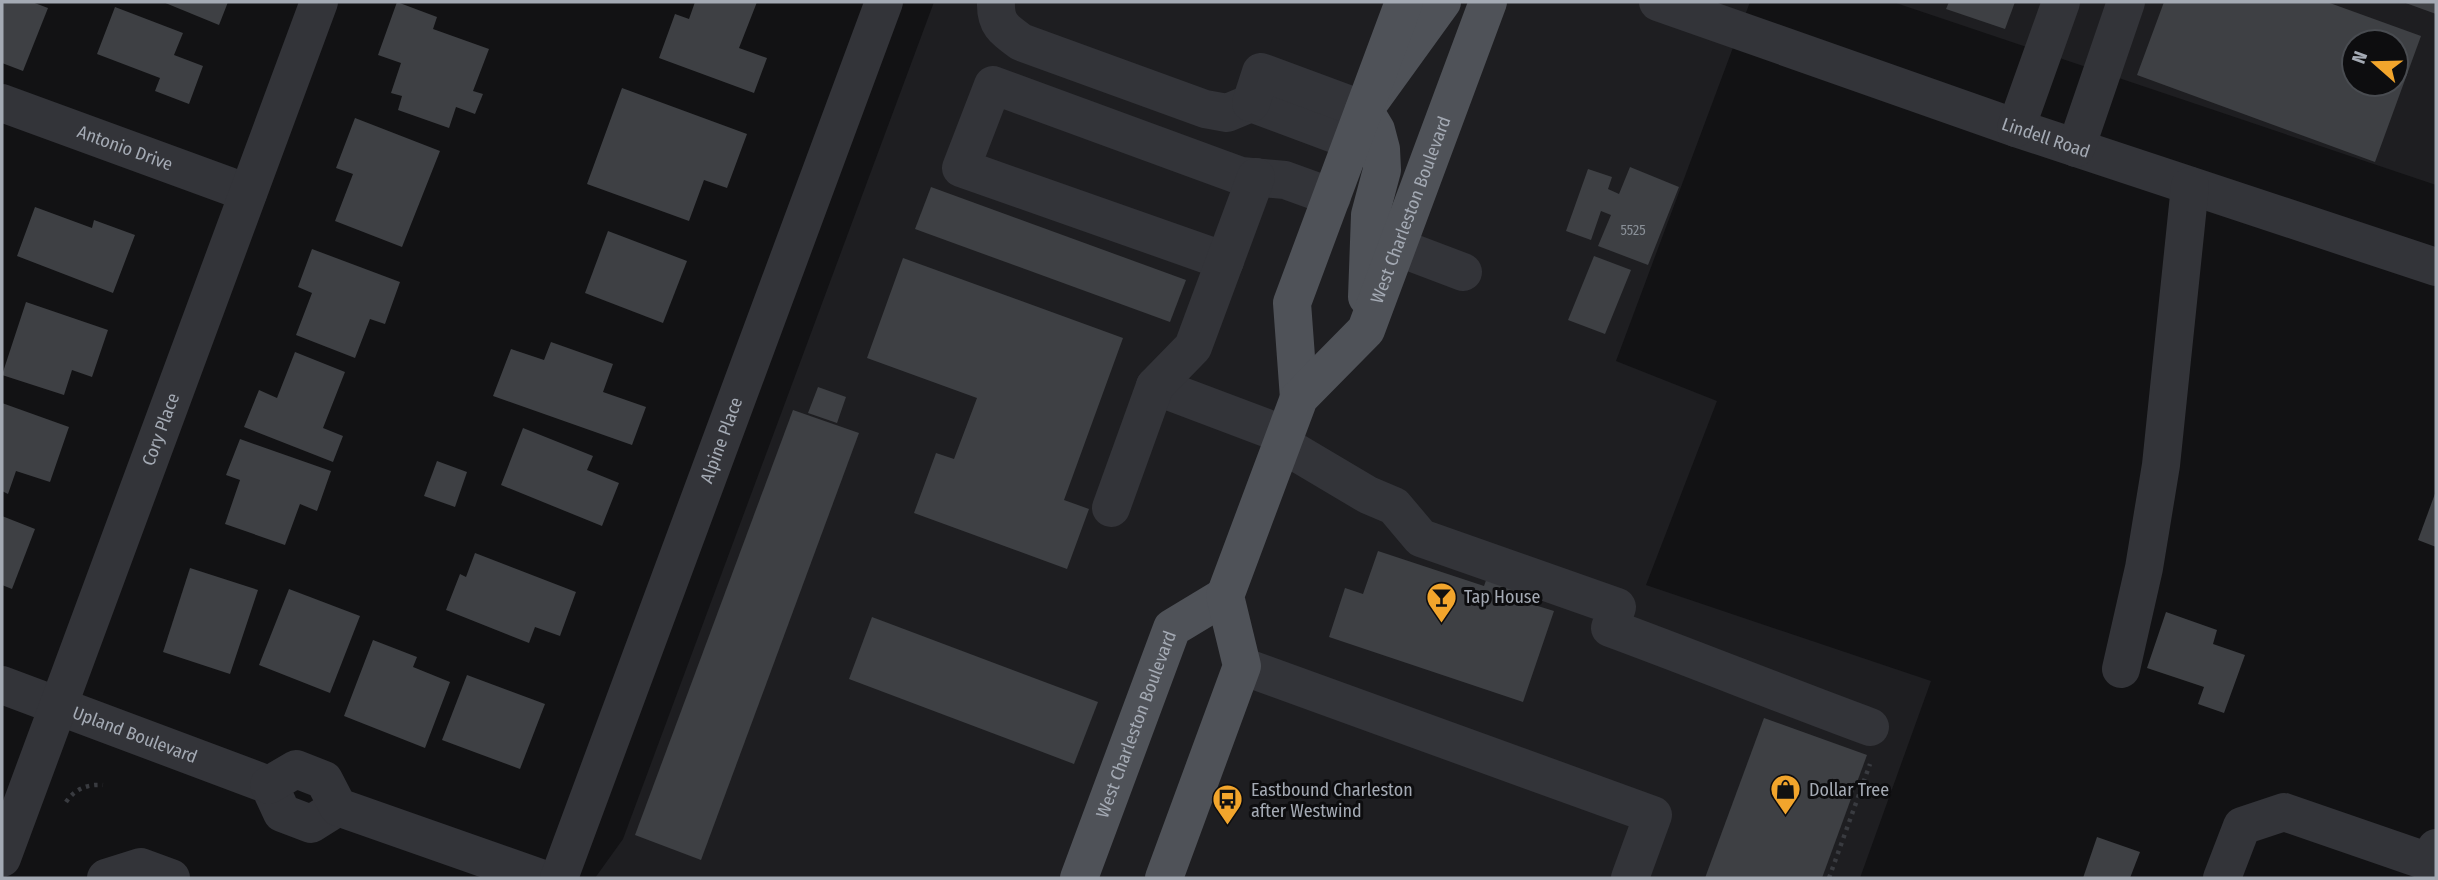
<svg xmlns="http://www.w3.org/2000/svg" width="2438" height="880" viewBox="0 0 2438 880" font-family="'Fira Sans Condensed',sans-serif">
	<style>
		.built { fill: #1e1e21; fill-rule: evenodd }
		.building { fill: #3e4044; fill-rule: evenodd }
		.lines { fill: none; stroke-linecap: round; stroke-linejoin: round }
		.path { stroke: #393b40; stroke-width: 4.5; stroke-dasharray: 3.5 5; stroke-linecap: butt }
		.minor { stroke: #333439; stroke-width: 38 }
		.major { stroke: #4f5258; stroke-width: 38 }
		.labels { text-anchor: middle; stroke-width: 6; stroke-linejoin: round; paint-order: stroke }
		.number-label { font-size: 14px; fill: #8a9098 }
		.street-label { font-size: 18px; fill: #a4aab4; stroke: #0d0d0f }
		.poi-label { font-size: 18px; fill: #a4aab4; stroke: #0d0d0f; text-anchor: start }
	</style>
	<rect width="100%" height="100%" fill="#121214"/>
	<!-- built -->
	<g class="built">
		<path d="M 934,2 L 1750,2 L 1616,361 L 1717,401 L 1646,585 L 1931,681 L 1860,878 L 595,878 L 623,839 Z"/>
		<path d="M 1893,2 L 2436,2 L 2436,185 ZM 2354,42 L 2396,42 L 2396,84 L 2354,84 Z"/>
	</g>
	<!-- building -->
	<g class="building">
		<path d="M 2,2 L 32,2 L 48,8 L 23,71 L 2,63 Z"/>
		<path d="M 163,2 L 228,2 L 219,25 Z"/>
		<path d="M 397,2 L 437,17 L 433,29 L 489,49 L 473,91 L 483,94 L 475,114 L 456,107 L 449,128 L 398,110 L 402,96 L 391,93 L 401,63 L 378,55 Z"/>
		<path d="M 695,2 L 757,2 L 739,48 L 767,58 L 754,93 L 659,58 L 675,14 L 689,19 Z"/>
		<path d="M 1949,2 L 2015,2 L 2005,29 L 1946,9 Z"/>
		<path d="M 2164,2 L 2327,2 L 2421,36 L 2375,162 L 2137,75 ZM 2354,42 L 2396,42 L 2396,84 L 2354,84 Z"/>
		<path d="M 2403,2 L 2436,2 L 2436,14 Z"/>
		<path d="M 115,7 L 183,33 L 174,55 L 203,66 L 189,104 L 155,91 L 160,78 L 97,54 Z"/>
		<path d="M 622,88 L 747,134 L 727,188 L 704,180 L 689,221 L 587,184 Z"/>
		<path d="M 355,118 L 440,151 L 402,247 L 335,221 L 353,174 L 336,168 Z"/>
		<path d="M 1630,167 L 1679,187 L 1648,265 L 1598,246 L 1611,215 L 1601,211 L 1591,240 L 1566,231 L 1588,169 L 1612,177 L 1608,189 L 1619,194 Z"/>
		<path d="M 931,187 L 1186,280 L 1170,322 L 915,229 Z"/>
		<path d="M 35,207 L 92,228 L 94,220 L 135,235 L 113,293 L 17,256 Z"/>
		<path d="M 608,231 L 687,261 L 663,323 L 585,293 Z"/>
		<path d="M 312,249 L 400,282 L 385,324 L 370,319 L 355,358 L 296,335 L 312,293 L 298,287 Z"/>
		<path d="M 1594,256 L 1631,270 L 1605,334 L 1568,320 Z"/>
		<path d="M 903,258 L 1123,338 L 1064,500 L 1089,509 L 1067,569 L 914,513 L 936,453 L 954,459 L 977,398 L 867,358 Z"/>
		<path d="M 26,302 L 108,330 L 92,377 L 72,370 L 64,395 L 2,375 Z"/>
		<path d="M 551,342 L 613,364 L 603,392 L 646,407 L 632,445 L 493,396 L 511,349 L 544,360 Z"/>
		<path d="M 295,352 L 345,372 L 323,428 L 343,436 L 333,462 L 244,427 L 259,390 L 277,398 Z"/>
		<path d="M 818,387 L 846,397 L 837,423 L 808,413 Z"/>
		<path d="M 2,403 L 69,427 L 50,482 L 16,471 L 8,494 L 2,491 Z"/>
		<path d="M 793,410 L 859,433 L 701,860 L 635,835 Z"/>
		<path d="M 523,428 L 593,456 L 587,470 L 619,483 L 602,526 L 501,485 Z"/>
		<path d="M 240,439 L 331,471 L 317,511 L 300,504 L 285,545 L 225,524 L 240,480 L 226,475 Z"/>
		<path d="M 437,461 L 467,472 L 455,507 L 424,496 Z"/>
		<path d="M 2436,491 L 2436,547 L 2418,540 Z"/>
		<path d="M 2,516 L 35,529 L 12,589 L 2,585 Z"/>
		<path d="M 1378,551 L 1484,586 L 1490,569 L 1521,580 L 1515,599 L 1554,611 L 1523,702 L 1329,637 L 1345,588 L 1363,594 Z"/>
		<path d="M 475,553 L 576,592 L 560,636 L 535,627 L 529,643 L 446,610 L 460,574 L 466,577 Z"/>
		<path d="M 190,568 L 258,590 L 230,674 L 163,652 Z"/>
		<path d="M 289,589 L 360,616 L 330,693 L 259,665 Z"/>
		<path d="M 2166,612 L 2217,630 L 2213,644 L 2245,655 L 2224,713 L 2198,704 L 2204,687 L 2147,668 Z"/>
		<path d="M 872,617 L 1098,702 L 1074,764 L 849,679 Z"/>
		<path d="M 373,640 L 417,657 L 413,667 L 450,682 L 425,748 L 344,716 Z"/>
		<path d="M 467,675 L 545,704 L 520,769 L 442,740 Z"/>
		<path d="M 1764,718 L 1867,755 L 1822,878 L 1705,878 Z"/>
		<path d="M 2097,837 L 2140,852 L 2130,878 L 2083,878 Z"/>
	</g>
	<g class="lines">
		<!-- path -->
		<g class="path">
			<path d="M 66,802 C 75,789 87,784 103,785"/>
			<path d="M 1829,878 L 1870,764"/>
		</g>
		<!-- minor -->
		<g class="minor">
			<path d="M 996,2 C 995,24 1004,30 1021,42 L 1205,109 L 1227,113 L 1251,103 L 1353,141"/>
			<path id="s1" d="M 1658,2 L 2016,128 L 2436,267"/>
			<path id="s2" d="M 2,103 L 248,193"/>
			<path d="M 1251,103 L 1261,72 L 1364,110"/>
			<path d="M 2016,128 L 2061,2"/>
			<path d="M 2076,148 L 2126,2"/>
			<path d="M 1397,247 L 1463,272"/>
			<path d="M 1225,261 L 961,168 L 993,85 L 1241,176 L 1285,180 L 1332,197"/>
			<path d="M 1155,386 L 1285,435"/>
			<path d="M 1282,444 L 1368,495 L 1394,506 L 1421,538 L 1617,607 L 1610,628 C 1697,660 1783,695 1870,727"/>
			<path d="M 1111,508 L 1155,386 L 1193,347 L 1256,177"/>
			<path d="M 1242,666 L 1653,815 L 1630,878"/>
			<path d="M 2121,669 L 2144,568 L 2161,465 L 2190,186"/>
			<path id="s3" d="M 2,685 L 269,785 L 282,813 L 311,824 L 338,807"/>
			<path d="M 269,785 L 296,769 L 324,780 L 338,807 L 540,878"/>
			<path id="s4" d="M 2,858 L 319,2"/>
			<path d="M 106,878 L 141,867 L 171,878"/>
			<path id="s5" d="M 559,878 L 884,2"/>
			<path d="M 2222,878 L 2242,826 L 2284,812 L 2429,862 L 2436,848"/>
		</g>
		<!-- major -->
		<g class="major">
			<path d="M 1367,297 L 1370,215 L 1382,170 L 1381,149 L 1376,130 L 1364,110 L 1442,2"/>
			<path d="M 1299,398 L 1292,303 L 1404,2"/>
			<path id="s6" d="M 1079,878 L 1172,628 L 1225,596"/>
			<path id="s7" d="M 1164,878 L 1242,666 L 1225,596 L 1299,398 L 1366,330 L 1488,2"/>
		</g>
	</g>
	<!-- icons -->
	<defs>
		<symbol id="bar-pin" viewBox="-11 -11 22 30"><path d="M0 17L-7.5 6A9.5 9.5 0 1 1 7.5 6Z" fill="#f2a52c" stroke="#0d0d0f"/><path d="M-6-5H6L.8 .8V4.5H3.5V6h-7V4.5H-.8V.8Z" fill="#111"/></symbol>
		<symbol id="shop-pin" viewBox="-11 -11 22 30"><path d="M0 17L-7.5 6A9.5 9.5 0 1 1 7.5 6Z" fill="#f2a52c" stroke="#0d0d0f"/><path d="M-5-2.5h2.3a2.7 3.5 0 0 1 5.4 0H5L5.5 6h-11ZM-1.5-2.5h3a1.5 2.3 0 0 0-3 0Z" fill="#111"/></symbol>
		<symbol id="bus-pin" viewBox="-11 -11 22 30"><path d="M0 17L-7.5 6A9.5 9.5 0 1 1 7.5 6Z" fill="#f2a52c" stroke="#0d0d0f"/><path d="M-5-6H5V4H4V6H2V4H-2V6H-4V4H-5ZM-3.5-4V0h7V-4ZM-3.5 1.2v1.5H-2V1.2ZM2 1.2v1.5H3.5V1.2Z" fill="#111"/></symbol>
	</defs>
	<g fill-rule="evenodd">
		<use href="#bar-pin" x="1424" y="580" width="35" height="47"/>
		<use href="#shop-pin" x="1768" y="772" width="35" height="47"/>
		<use href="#bus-pin" x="1210" y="782" width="35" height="47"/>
	</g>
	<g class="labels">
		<!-- number labels -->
		<g class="number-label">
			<text x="1633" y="235">5525</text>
		</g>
		<!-- street labels -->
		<g class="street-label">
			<text dy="6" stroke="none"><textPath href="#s1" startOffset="411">Lindell Road</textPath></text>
			<text dy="6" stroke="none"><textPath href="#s2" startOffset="131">Antonio Drive</textPath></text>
			<text dy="6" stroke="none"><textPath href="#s7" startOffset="733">West Charleston Boulevard</textPath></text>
			<text dy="6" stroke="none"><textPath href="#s4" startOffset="457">Cory Place</textPath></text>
			<text dy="6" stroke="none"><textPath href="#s5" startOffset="467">Alpine Place</textPath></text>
			<text dy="6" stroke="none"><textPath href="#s6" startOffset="164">West Charleston Boulevard</textPath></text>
			<text dy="6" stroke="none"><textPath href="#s3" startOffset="142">Upland Boulevard</textPath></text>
		</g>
		<!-- poi labels -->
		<g class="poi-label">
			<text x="1464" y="603">Tap House</text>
			<text x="1251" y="796">Eastbound Charleston<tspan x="1251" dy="21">after Westwind</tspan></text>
			<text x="1809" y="796">Dollar Tree</text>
		</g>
	</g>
	<!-- border -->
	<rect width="2438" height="880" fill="none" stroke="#a4aab4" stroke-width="7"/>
	<!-- north arrow -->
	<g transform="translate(2375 63) rotate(290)"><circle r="33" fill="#0d0d0f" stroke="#494c51" stroke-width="2"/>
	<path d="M0-5L12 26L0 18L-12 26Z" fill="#f2a52c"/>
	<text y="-10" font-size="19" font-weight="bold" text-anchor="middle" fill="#a4aab4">N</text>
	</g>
</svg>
